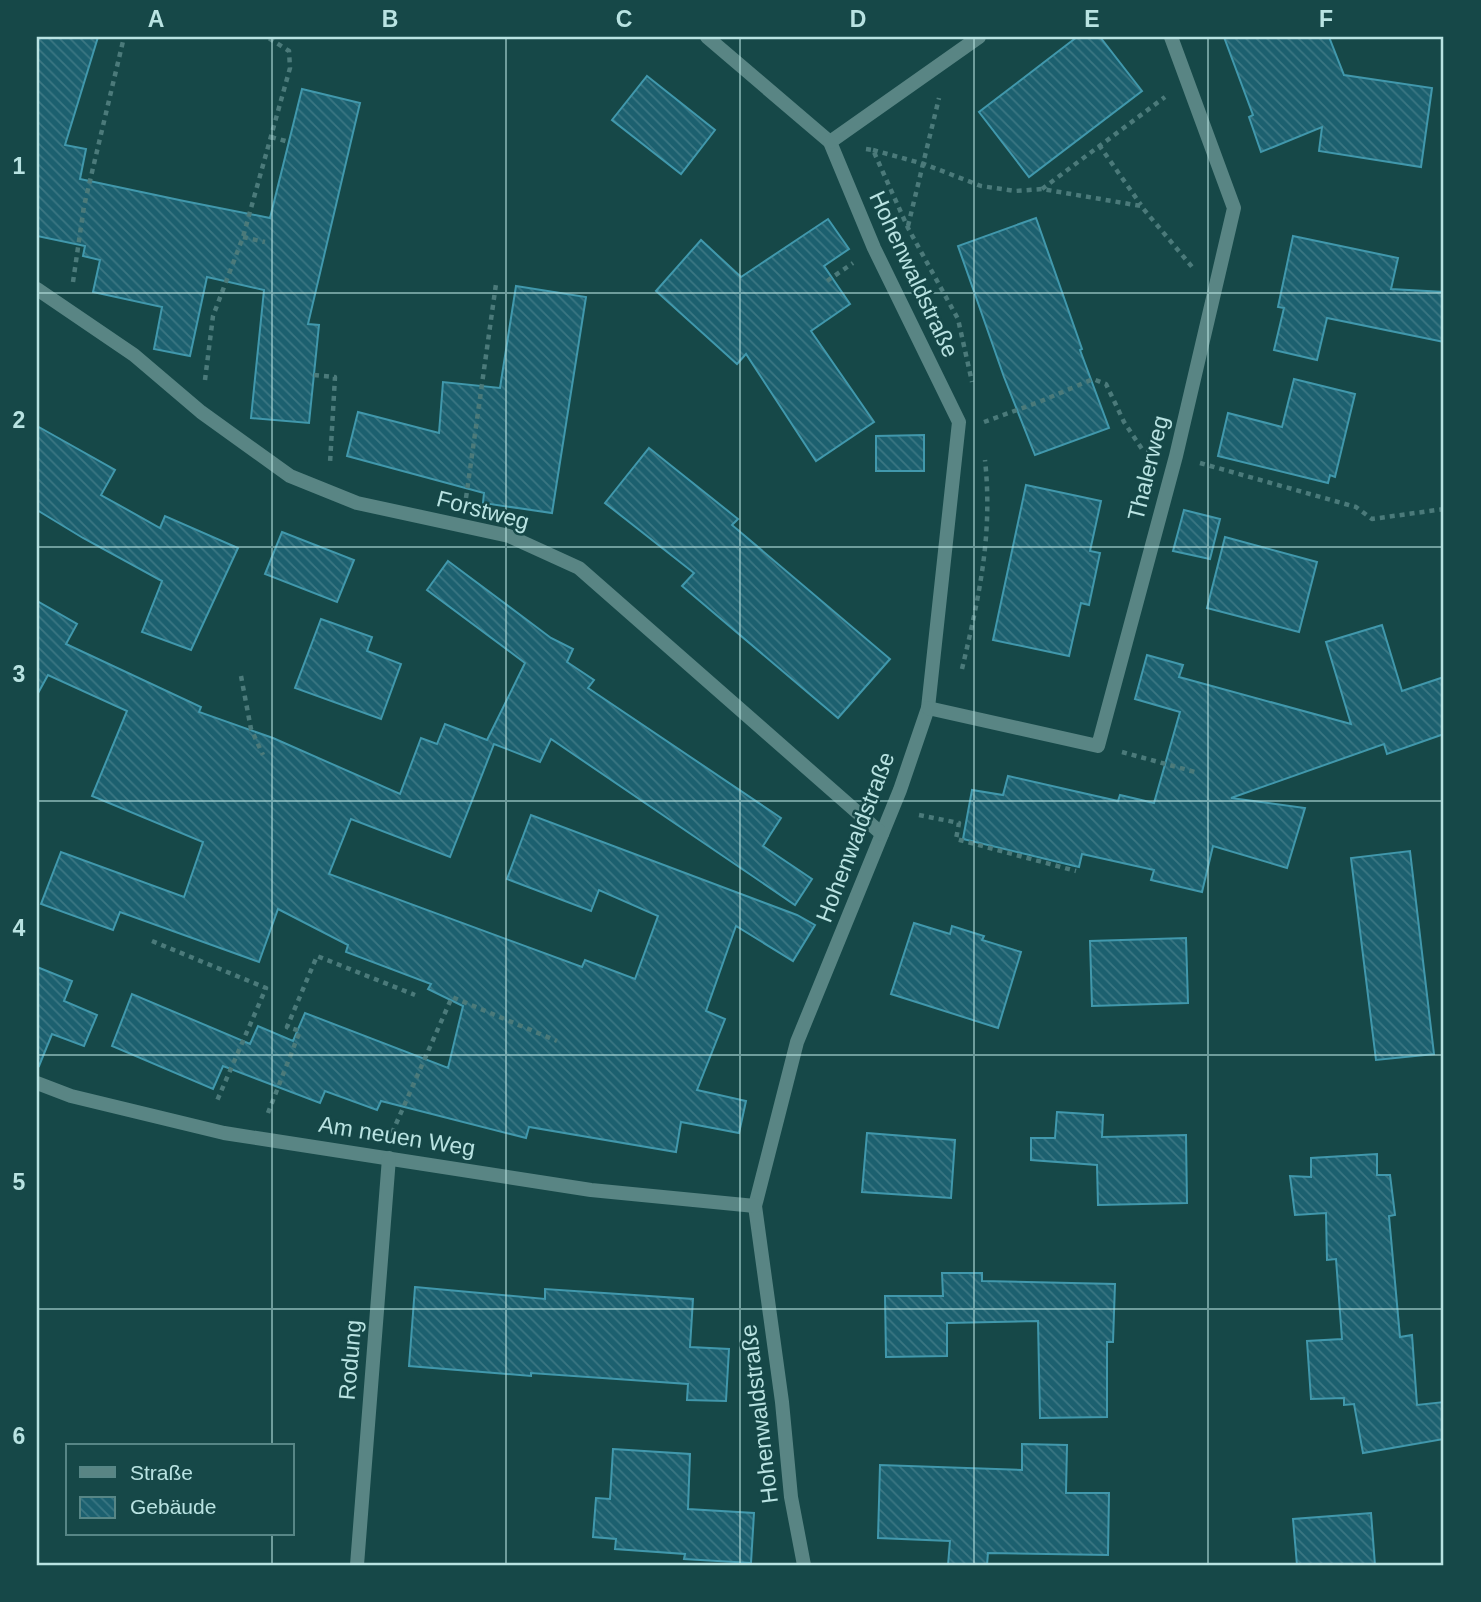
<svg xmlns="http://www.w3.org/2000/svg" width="1481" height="1602" viewBox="0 0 1481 1602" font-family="Arial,sans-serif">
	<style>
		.building { fill: url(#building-back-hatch); stroke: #4198ac; stroke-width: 2 }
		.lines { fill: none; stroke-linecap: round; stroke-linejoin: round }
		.path { stroke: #4b7a7a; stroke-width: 4.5; stroke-dasharray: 5 5; stroke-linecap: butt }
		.street { stroke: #598584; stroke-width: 14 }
		.grid { fill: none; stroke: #b9e3e2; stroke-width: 2; stroke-opacity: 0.55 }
		.labels { text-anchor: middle; stroke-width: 5; stroke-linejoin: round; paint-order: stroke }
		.street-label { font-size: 23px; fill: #b9e3e2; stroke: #164848 }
		.neatline { fill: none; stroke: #b9e3e2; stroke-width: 2.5 }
		.grid-label { font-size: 23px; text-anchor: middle; font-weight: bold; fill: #b9e3e2 }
	</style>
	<defs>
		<pattern id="building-back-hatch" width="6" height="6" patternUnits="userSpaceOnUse" patternTransform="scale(1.75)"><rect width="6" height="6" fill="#1c606f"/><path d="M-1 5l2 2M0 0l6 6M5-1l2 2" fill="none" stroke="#3b7783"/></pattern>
	</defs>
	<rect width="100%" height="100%" fill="#164848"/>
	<!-- building -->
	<g class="building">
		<path d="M 37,37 L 98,37 L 65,145 L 86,149 L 80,179 L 184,201 L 270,218 L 302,89 L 360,103 L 308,324 L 319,325 L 309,423 L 251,418 L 264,290 L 207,277 L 190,356 L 154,349 L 162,307 L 93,292 L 100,260 L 83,256 L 85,246 L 37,236 Z"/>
		<path d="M 1077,37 L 1100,37 L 1142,91 L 1029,177 L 979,112 Z"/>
		<path d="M 1224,37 L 1329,37 L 1344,75 L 1432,88 L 1421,167 L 1319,151 L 1322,127 L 1261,152 L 1249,117 L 1253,115 Z"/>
		<path d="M 647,76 L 715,130 L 681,174 L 612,120 Z"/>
		<path d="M 1036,218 L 1082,349 L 1080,350 L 1109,428 L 1035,455 L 1004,377 L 958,246 Z"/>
		<path d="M 828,219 L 849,249 L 824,266 L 850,304 L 811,331 L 874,422 L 816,461 L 746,354 L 737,364 L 656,291 L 701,240 L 741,277 Z"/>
		<path d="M 1293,236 L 1398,258 L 1391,289 L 1444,292 L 1444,342 L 1327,318 L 1317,360 L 1274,350 L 1284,308 L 1278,307 Z"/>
		<path d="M 516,286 L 586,297 L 552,513 L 483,503 L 484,493 L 347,456 L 358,412 L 439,433 L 443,382 L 500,388 Z"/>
		<path d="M 1294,379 L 1355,394 L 1335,477 L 1330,475 L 1328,483 L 1218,456 L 1228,413 L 1282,427 Z"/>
		<path d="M 37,426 L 115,470 L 101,495 L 160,528 L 165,516 L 238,548 L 191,650 L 142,632 L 162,581 L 83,538 L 37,510 Z"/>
		<path d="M 924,435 L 924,471 L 876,471 L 876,436 Z"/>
		<path d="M 649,448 L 738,519 L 732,525 L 890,659 L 838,718 L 682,586 L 694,573 L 605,503 Z"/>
		<path d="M 1026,485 L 1101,501 L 1090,551 L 1100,553 L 1089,605 L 1081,603 L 1069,656 L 993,640 Z"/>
		<path d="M 1184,510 L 1220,519 L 1210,559 L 1173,551 Z"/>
		<path d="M 282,532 L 354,560 L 337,602 L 265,574 Z"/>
		<path d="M 1225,537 L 1317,562 L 1299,632 L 1207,608 Z"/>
		<path d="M 448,561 L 551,638 L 573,649 L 567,662 L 594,680 L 588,688 L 781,818 L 763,846 L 812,879 L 795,905 L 551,739 L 540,762 L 494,744 L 450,857 L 351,819 L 329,874 L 582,967 L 585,960 L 635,979 L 658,916 L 599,890 L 591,911 L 507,879 L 531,815 L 797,915 L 815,925 L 793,961 L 736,926 L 706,1011 L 725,1019 L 697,1090 L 746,1101 L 739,1133 L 681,1122 L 676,1152 L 529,1127 L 526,1138 L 381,1101 L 377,1110 L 325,1091 L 320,1103 L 223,1066 L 213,1089 L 112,1046 L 132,994 L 250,1044 L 258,1026 L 293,1041 L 305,1013 L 448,1068 L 463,1006 L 428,989 L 431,984 L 346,952 L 348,945 L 278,909 L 259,962 L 120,912 L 113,930 L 41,904 L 61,852 L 184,897 L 203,842 L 92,796 L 127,711 L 48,675 L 37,695 L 37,601 L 77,624 L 66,644 L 201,707 L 199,712 L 273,738 L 400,794 L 421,738 L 437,744 L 445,724 L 487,740 L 525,663 L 427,590 Z"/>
		<path d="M 321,619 L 372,637 L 367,651 L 401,664 L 381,719 L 295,688 Z"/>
		<path d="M 1382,625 L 1402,691 L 1444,677 L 1444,734 L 1387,754 L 1384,744 L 1231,798 L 1305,808 L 1287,868 L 1213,846 L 1202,892 L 1151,880 L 1154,870 L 1082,854 L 1079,867 L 963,839 L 972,790 L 1003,795 L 1008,776 L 1118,801 L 1120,795 L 1154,803 L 1180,712 L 1135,699 L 1147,655 L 1183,665 L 1179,677 L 1351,724 L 1326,642 Z"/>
		<path d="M 1410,851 L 1434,1054 L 1376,1060 L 1351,858 Z"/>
		<path d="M 914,923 L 950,934 L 952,926 L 984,936 L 982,940 L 1021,952 L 998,1028 L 891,994 Z"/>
		<path d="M 1186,938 L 1188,1003 L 1092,1006 L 1090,941 Z"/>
		<path d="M 37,967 L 72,981 L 64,1001 L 97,1015 L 84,1046 L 52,1034 L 39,1066 L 37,1065 Z"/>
		<path d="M 1057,1112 L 1103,1115 L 1102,1137 L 1186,1135 L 1187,1203 L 1098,1205 L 1097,1165 L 1031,1160 L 1031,1138 L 1055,1138 Z"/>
		<path d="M 867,1133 L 955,1140 L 951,1198 L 862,1192 Z"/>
		<path d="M 1377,1154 L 1377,1175 L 1390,1175 L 1395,1215 L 1389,1216 L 1400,1337 L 1412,1335 L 1417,1405 L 1444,1402 L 1444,1439 L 1363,1453 L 1354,1404 L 1344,1405 L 1344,1398 L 1311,1399 L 1307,1341 L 1342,1339 L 1336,1259 L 1327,1260 L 1326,1213 L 1295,1215 L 1290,1176 L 1311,1177 L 1311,1158 Z"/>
		<path d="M 942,1273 L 982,1273 L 982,1281 L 1115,1284 L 1113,1342 L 1107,1342 L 1107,1417 L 1040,1418 L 1038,1321 L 947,1323 L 947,1356 L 886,1357 L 885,1296 L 943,1296 Z"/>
		<path d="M 415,1287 L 545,1299 L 545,1289 L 693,1299 L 690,1347 L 729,1349 L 726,1401 L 687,1400 L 688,1384 L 531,1373 L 531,1376 L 409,1366 Z"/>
		<path d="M 1022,1444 L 1067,1445 L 1066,1493 L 1109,1493 L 1108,1555 L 988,1553 L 987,1565 L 948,1565 L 950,1541 L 878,1538 L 880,1465 L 1022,1470 Z"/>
		<path d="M 613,1449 L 690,1454 L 688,1509 L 754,1513 L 751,1563 L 684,1559 L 685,1554 L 615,1549 L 616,1539 L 593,1537 L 596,1498 L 610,1499 Z"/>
		<path d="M 1371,1513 L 1375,1565 L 1297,1565 L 1293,1519 Z"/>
	</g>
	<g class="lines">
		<!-- path -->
		<g class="path">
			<path d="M 271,137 L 289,142"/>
			<path d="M 1099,145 L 1141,205"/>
			<path d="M 866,149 L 873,150 L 908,228 L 958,319 L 972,382"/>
			<path d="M 873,150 L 924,164 L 981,186 L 1015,191 L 1042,189 L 1141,206 L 1193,268"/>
			<path d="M 1042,189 L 1165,97"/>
			<path d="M 908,226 L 939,98"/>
			<path d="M 243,237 L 265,242"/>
			<path d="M 827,281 L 853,263"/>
			<path d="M 73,282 L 84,206 L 124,37"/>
			<path d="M 314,375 L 335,377 L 330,463"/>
			<path d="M 205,380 L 213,316 L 243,237 L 290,68 L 289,51 L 267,37"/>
			<path d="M 984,422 L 1039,402 L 1093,379 L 1106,384 L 1124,422 L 1142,449 L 1151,451"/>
			<path d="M 1200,463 L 1356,507 L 1372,519 L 1444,509"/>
			<path d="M 466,498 L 496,284"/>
			<path d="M 962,669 C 979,597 993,535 985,460"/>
			<path d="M 241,676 L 251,729 L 263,755"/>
			<path d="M 1122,752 L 1195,772"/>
			<path d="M 919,815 L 959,823 L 956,839 L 1076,871"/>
			<path d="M 152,941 L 266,988 L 216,1103"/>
			<path d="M 268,1113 L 300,1031 L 287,1027 L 317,956 L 415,995"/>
			<path d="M 392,1133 L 452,997 L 557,1041"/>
		</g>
		<!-- street -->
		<g class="street">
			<path d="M 707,37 L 830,142 L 874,248 L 959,422 L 928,708 L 900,790 L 797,1042 L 755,1206 L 782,1402 L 791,1497 L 804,1565"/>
			<path d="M 830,142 L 979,37"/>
			<path d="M 37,289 L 134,355 L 201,412 L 290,476 L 357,503 L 509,536 L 579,568 L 882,834"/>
			<path d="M 928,708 L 1098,746 L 1176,456 L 1234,208 L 1171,37"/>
			<path d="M 37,1083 L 71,1096 L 224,1133 L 591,1190 L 755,1206"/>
			<path d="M 357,1565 L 389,1158"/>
		</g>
	</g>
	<!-- grid -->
	<path class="grid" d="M 272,37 L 272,1446M 506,37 L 506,1565M 740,37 L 740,1565M 974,37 L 974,1565M 1208,37 L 1208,1565M 37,293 L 1444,293M 37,547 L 1444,547M 37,801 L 1444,801M 37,1055 L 1444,1055M 37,1309 L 1444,1309M 272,1534 L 272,1565"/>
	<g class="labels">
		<!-- street labels -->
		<g class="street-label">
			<text transform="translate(914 274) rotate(65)" y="8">Hohenwaldstraße</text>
			<text transform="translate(1148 468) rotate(-76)" y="8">Thalerweg</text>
			<text transform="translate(483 510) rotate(15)" y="8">Forstweg</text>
			<text transform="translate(855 837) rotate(-69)" y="8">Hohenwaldstraße</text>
			<text transform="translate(397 1136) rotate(9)" y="8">Am neuen Weg</text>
			<text transform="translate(350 1360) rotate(-85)" y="8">Rodung</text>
			<text transform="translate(759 1414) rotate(-97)" y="8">Hohenwaldstraße</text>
		</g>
	</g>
	<!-- border -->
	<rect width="1481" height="1602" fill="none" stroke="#164848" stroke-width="77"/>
	<!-- legend -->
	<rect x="66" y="1444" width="228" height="91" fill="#164848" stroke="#578686" stroke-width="2"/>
	<rect x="80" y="1467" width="35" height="10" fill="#598584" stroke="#578686" stroke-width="2"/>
	<text x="130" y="1480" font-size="21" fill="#b9e3e2">Straße</text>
	<rect x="80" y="1497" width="35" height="21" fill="url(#building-back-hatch)" stroke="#578686" stroke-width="2"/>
	<text x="130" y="1514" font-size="21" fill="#b9e3e2">Gebäude</text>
	<rect x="38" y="38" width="1404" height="1526" class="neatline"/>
	<g class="grid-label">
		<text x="156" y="27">A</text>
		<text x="390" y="27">B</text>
		<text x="624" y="27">C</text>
		<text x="858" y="27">D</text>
		<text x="1092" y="27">E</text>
		<text x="1326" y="27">F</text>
		<text x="19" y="174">1</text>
		<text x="19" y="428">2</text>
		<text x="19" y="682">3</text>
		<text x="19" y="936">4</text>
		<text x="19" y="1190">5</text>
		<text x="19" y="1444">6</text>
	</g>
</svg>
